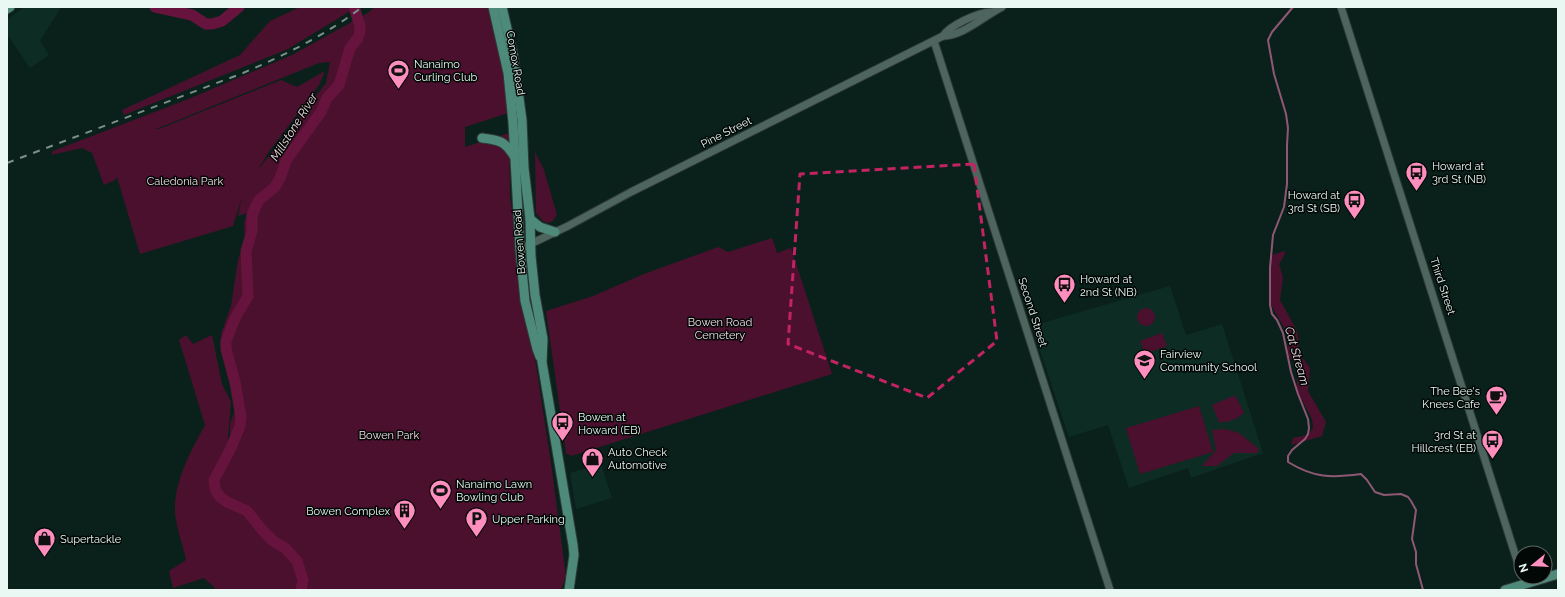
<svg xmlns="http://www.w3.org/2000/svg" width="1565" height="597" viewBox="0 0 1565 597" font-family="Raleway,sans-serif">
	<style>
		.built { fill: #0c2c24 }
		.green { fill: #4b102d; fill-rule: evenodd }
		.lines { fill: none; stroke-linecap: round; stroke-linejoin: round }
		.stream { stroke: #8e5874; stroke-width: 2 }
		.river { stroke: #66143e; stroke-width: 11 }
		.minor-casing { stroke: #2f3a35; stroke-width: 9 }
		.major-casing { stroke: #2f3a35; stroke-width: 11 }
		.minor { stroke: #4d655e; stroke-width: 7 }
		.major { stroke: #4d8a7a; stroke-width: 9 }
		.rail { stroke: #7d8f8a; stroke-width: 2; stroke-dasharray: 7 7; stroke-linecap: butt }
		.marked { fill: none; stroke: #c42363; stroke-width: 3; stroke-dasharray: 8 5; stroke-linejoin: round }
		.labels { text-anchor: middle; stroke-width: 3; stroke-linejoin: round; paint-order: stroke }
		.street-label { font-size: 11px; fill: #eaf8f3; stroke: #020806 }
		.poi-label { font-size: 11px; fill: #eaf8f3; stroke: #020806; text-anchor: start }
		.park-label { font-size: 11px; fill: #f3dae3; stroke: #020806 }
		.water-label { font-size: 12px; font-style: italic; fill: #f4dae3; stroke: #020806 }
	</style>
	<rect width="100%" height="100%" fill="#0a211b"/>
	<!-- built -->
	<g class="built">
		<path d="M 24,7 L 61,7 L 40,41 L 49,55 L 30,68 L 7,34 L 7,20 Z"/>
		<path d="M 1170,286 L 1186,335 L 1222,324 L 1263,453 L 1191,478 L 1188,468 L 1129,488 L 1108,425 L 1069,437 L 1033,330 L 1035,325 Z"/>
		<path d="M 601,464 L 612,498 L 576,509 L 570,473 Z"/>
	</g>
	<!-- green -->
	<g class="green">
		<path d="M 300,7 L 351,7 L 352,10 L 288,49 L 124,115 L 122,110 L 240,55 L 270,21 Z"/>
		<path d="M 375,7 L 493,7 L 507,57 L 508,113 L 465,127 L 465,147 L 509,133 L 510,197 L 551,463 L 566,576 L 561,590 L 215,590 L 214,587 L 204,578 L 173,588 L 169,571 L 186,560 C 183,546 176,526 175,512 C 174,481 191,451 205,425 L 179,340 L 186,335 L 193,344 L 212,335 L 222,384 L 231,402 L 228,439 L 230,442 L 230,424 L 236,407 L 235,394 L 227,375 L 222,347 L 221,334 L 231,306 L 238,260 L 245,242 L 244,223 L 247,213 L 238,216 L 242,197 L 233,226 L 140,254 L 117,177 L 115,180 L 104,185 L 92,153 L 82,148 L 51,155 L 53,151 L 191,98 L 292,55 L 366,14 ZM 330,62 L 326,83 L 258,170 L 268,153 L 319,85 L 325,71 L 297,87 L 281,80 L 159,129 L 156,129 L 319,63 Z"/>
		<path d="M 535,152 L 544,170 L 557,215 L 553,221 L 548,223 L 543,221 L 536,213 Z"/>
		<path d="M 772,238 L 777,253 L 791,248 L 832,374 L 571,456 L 566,453 L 546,311 L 593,296 L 644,274 L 718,247 L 728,252 Z"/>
		<path d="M 1284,251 L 1285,254 L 1279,264 L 1283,277 L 1280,300 L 1297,331 L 1299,343 L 1298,352 L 1310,368 L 1308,391 L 1326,422 L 1322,436 L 1288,446 L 1291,445 L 1293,438 L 1308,435 L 1313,428 L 1312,419 L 1302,400 L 1296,392 L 1298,375 L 1300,369 L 1296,363 L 1287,356 L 1288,343 L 1286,331 L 1270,303 L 1271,284 L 1270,262 L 1272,255 Z"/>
		<circle cx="1146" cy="317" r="9"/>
		<path d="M 1162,333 L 1167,346 L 1145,354 L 1140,341 Z"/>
		<path d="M 1233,396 L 1236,397 L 1244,412 C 1240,419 1226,423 1219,422 L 1212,405 Z"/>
		<path d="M 1199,406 L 1213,452 L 1140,474 L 1126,428 Z"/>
		<path d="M 1225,429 L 1239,433 L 1259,449 L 1257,453 L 1234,453 L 1217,466 L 1202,466 L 1216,450 L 1212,430 Z"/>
	</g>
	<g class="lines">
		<!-- stream -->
		<path class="stream" d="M 1293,7 L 1272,32 L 1268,40 L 1274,74 L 1286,114 L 1288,128 L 1287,145 L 1287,184 L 1284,207 L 1273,235 L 1270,268 L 1270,305 L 1272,314 L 1277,320 L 1283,333 L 1291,372 L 1298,394 L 1308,419 L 1309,428 L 1308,434 L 1305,439 L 1292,450 L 1288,456 L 1288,462 C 1314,478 1331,478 1361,474 L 1367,480 L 1375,492 L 1384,495 L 1401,494 L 1408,497 L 1411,501 L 1416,510 L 1412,539 L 1416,552 L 1416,564 L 1423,590"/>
		<!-- river -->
		<g class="river">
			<path d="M 155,7 L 192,15 L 206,24 L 212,24 L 222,21 L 239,7"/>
			<path d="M 301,590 L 303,580 L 297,561 L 285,548 L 273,541 L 264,532 L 247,511 L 227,502 L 219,496 L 215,489 L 214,480 L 230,450 L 240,426 L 241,417 L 235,382 L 226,349 L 226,341 L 235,318 L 248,296 L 246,251 L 252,231 L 252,215 L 255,208 L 259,200 L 275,187 L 280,178 L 287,159 L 321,112 L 327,98 L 339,85 L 350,48 L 358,38 L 360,32 L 360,26 L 354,7"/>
		</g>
		<defs>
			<g id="minor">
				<path d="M 1341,7 L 1521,573"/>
				<path d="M 943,36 C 950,25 977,13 991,12"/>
				<path d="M 934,41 L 1110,590"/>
				<path d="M 520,249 L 568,226 L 631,192 L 943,36 C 963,36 984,16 1002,7"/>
			</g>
			<g id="major">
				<path d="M 493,7 L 508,73 L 513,123 L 520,249 L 525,301 L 537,349 L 540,357"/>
				<path d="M 502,7 L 513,54 L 522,120 L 524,168 L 530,219 L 531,256 L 535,295 L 543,339 L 542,362 L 573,545 L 574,555 L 569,590"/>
				<path d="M 7,9 L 10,7"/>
				<path d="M 482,138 C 499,140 505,141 514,156"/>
				<path d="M 530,219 L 540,227 L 555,232"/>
				<path d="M 1505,590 L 1558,574"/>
			</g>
		</defs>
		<!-- minor casing -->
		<use href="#minor" class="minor-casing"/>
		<!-- major casing -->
		<use href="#major" class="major-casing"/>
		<!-- minor -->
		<use href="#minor" class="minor"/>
		<!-- major -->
		<use href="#major" class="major"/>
		<!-- rail -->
		<path class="rail" d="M 7,163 L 243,73 C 285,55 326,35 362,7"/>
	</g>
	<!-- marked area -->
	<path class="marked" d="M 974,164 L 997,341 L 927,398 L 788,344 L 800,174 Z"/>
	<!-- icons -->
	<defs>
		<symbol id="stadium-pin" viewBox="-11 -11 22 30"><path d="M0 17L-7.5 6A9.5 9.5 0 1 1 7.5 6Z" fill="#fe8ebd" stroke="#020806"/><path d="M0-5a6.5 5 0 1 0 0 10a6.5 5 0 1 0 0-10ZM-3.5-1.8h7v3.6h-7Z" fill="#111"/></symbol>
		<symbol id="bus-pin" viewBox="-11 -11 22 30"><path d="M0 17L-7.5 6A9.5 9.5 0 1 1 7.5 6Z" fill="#fe8ebd" stroke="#020806"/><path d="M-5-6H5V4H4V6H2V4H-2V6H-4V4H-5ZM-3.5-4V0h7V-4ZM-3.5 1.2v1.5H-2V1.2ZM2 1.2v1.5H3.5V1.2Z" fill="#111"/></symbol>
		<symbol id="school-pin" viewBox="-11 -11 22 30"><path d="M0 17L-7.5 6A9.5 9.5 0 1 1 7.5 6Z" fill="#fe8ebd" stroke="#020806"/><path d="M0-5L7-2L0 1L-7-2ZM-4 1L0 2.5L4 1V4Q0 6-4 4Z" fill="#111"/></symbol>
		<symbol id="cafe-pin" viewBox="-11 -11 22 30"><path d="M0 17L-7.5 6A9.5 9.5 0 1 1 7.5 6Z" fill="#fe8ebd" stroke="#020806"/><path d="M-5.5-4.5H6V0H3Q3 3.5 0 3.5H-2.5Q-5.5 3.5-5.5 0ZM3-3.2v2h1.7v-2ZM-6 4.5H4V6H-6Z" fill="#111"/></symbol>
		<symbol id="shop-pin" viewBox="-11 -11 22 30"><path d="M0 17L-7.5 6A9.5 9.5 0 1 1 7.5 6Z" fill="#fe8ebd" stroke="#020806"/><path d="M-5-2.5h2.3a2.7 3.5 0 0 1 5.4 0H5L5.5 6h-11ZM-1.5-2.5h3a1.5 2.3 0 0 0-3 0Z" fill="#111"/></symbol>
		<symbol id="building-pin" viewBox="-11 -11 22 30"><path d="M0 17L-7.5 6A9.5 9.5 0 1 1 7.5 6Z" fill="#fe8ebd" stroke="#020806"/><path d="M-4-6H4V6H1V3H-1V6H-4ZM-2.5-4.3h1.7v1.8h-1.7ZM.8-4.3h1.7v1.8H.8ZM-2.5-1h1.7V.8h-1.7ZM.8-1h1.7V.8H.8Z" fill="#111"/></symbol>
		<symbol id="parking-pin" viewBox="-11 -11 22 30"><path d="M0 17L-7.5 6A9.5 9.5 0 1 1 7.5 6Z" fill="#fe8ebd" stroke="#020806"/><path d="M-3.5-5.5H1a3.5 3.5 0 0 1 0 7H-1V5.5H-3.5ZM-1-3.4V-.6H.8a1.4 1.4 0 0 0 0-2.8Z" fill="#111"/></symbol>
	</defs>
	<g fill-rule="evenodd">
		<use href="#stadium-pin" x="386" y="58" width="25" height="34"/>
		<use href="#bus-pin" x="1404" y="160" width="25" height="34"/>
		<use href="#bus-pin" x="1342" y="188" width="25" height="34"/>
		<use href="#bus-pin" x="1052" y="272" width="25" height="34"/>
		<use href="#school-pin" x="1132" y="348" width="25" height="34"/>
		<use href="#cafe-pin" x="1484" y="384" width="25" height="34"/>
		<use href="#bus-pin" x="550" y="410" width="25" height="34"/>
		<use href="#bus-pin" x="1480" y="428" width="25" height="34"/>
		<use href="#shop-pin" x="580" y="446" width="25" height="34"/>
		<use href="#stadium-pin" x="428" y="478" width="25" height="34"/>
		<use href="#building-pin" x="392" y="498" width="25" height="34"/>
		<use href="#parking-pin" x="464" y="506" width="25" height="34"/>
		<use href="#shop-pin" x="32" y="526" width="25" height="34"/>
	</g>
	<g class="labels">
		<!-- street labels -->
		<g class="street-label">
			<text transform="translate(516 63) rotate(80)" y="4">Comox Road</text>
			<text transform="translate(726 132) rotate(-27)" y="4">Pine Street</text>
			<text transform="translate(519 242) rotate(-94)" y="4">Bowen Road</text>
			<text transform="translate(1443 286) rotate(72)" y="4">Third Street</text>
			<text transform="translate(1033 312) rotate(72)" y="4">Second Street</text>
		</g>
		<!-- poi labels -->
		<g class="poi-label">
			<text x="414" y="68">Nanaimo<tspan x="414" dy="13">Curling Club</tspan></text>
			<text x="1432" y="170">Howard at<tspan x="1432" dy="13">3rd St (NB)</tspan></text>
			<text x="1340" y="199" text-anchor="end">Howard at<tspan x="1340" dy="13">3rd St (SB)</tspan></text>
			<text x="1080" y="283">Howard at<tspan x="1080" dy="13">2nd St (NB)</tspan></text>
			<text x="1160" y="358">Fairview<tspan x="1160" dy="13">Community School</tspan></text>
			<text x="1480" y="395" text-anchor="end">The Bee's<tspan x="1480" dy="13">Knees Cafe</tspan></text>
			<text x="578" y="421">Bowen at<tspan x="578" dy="13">Howard (EB)</tspan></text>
			<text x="1476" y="439" text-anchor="end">3rd St at<tspan x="1476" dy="13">Hillcrest (EB)</tspan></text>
			<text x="608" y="456">Auto Check<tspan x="608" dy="13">Automotive</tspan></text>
			<text x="456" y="488">Nanaimo Lawn<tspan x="456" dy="13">Bowling Club</tspan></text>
			<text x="390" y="515" text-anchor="end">Bowen Complex</text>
			<text x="492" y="523">Upper Parking</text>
			<text x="60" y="543">Supertackle</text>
		</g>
		<!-- park labels -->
		<g class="park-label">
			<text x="185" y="185">Caledonia Park</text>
			<text x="720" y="326">Bowen Road<tspan x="720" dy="13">Cemetery</tspan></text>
			<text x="389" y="439">Bowen Park</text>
		</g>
		<!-- water labels -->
		<g class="water-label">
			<text transform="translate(294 127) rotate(-58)" y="4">Millstone River</text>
			<text transform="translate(1297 356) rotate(74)" y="4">Cat Stream</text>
		</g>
	</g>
	<!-- border -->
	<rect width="1565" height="597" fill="none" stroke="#eaf8f3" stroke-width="16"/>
	<!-- north arrow -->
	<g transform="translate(1533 565) rotate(252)"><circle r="19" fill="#020806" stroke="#5f6865"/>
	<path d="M0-3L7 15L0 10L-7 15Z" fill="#fe8ebd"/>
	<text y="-6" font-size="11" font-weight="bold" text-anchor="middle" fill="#eaf8f3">N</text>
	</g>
</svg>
